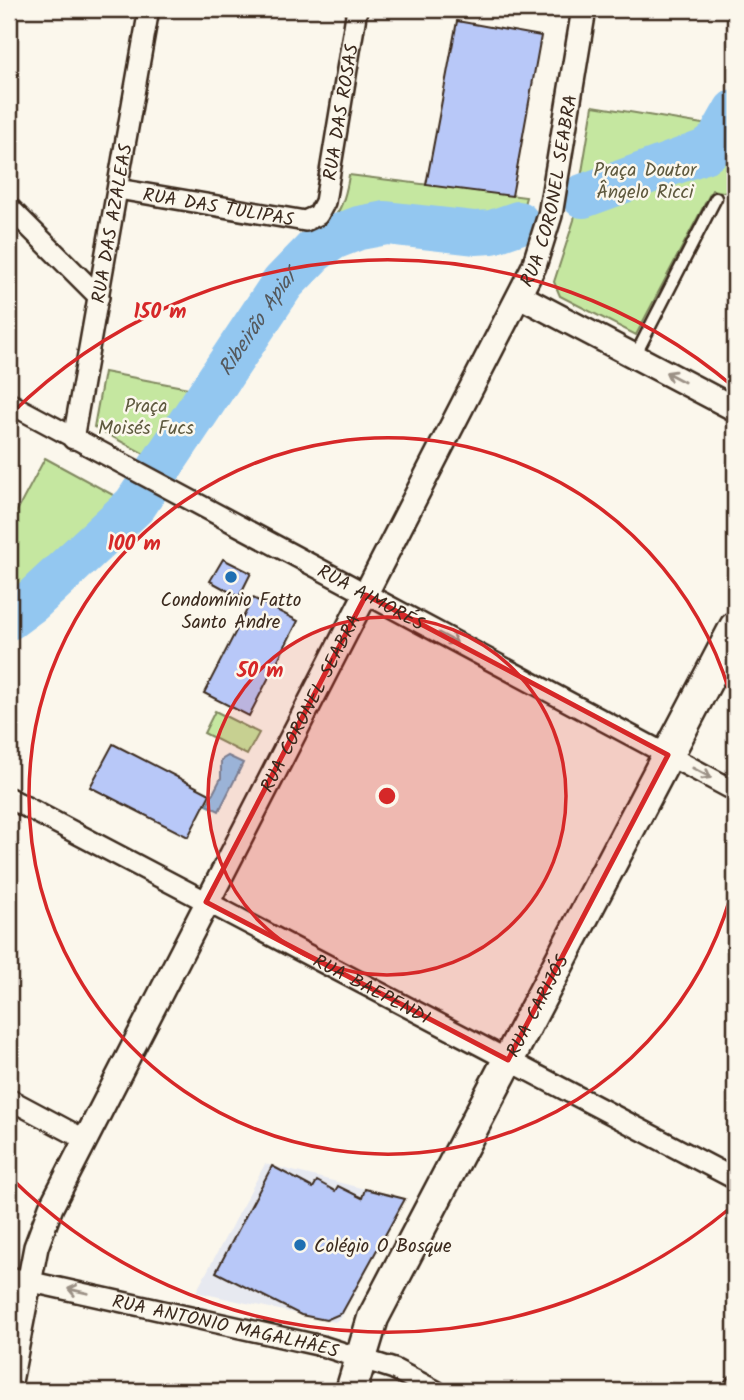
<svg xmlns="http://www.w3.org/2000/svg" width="744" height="1400" viewBox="0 0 744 1400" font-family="Kalam,sans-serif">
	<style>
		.built { fill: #e7e9f0 }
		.green { fill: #c5e7a0; stroke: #80885f; stroke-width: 2 }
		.water { fill: #93c7f0; stroke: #70889c; stroke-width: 2 }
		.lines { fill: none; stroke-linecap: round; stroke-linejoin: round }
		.river { stroke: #93c7f0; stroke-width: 44 }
		.building { fill: #b8c8f8; stroke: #3b2a1e; stroke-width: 2 }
		.service-casing { stroke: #3b2a1e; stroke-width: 15 }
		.minor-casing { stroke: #3b2a1e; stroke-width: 24 }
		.tertiary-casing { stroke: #3b2a1e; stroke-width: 28 }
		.primary-casing { stroke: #3b2a1e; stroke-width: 35 }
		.service { stroke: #fbf7ec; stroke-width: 10 }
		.minor { stroke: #fbf7ec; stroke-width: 19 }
		.tertiary { stroke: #fbf7ec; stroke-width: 23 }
		.primary { stroke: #fbf7ec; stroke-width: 30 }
		.oneway { stroke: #9b9085 }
		.marked { fill: #d62828; fill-opacity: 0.2; stroke: #d62828; stroke-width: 5; stroke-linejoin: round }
		.ring { fill: none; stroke: #d62828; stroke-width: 3.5 }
		.poi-dot { fill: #1f6fb2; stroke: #fbf7ec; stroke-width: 2.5 }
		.labels { text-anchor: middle; stroke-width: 5; stroke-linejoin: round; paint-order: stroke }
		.street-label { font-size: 19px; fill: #3b2a1e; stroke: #fbf7ec }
		.park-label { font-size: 19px; fill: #5e593e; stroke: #fbf7ec }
		.poi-label { font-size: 19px; fill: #3b2a1e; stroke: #fbf7ec }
		.water-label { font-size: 21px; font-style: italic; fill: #55595d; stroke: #fbf7ec }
		.centre { fill: #d62828; stroke: #fbf7ec; stroke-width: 3.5 }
		.ring-label { font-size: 21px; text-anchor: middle; font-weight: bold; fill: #d62828; stroke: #fbf7ec; stroke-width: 5; stroke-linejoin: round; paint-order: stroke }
	</style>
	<rect width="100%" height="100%" fill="#fbf7ec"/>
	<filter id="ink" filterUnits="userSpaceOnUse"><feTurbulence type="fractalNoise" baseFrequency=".0143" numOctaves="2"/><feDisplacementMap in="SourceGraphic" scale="14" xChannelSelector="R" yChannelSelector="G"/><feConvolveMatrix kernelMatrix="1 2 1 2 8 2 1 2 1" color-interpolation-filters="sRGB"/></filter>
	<g filter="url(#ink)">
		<!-- built -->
		<path class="built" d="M 265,1164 L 405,1199 L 342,1316 L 335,1322 L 196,1292 Z"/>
		<!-- green -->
		<g class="green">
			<path d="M 593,106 L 721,127 L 711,152 L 727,148 L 735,130 L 735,194 L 712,190 L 636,335 L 560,296 L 554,282 L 574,220 Z"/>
			<path d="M 349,175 L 526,197 L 515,238 L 389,218 L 301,241 C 334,225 344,211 349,175 Z"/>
			<path d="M 104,372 L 204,391 L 159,462 L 94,427 Z"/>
			<path d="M 45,458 L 126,502 L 28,597 L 9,580 L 9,526 Z"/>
			<path d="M 215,711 L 259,733 L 247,755 L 204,733 Z"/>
		</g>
		<!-- water -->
		<path class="water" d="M 228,756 L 243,763 L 219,811 L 207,805 L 221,778 L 221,760 Z"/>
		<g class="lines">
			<!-- river -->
			<g class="river">
				<path d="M 583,196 L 706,151 L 718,141 L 735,111"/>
				<path id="s1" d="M 9,618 L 32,601 L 135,505 L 283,283 L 314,251 L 333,238 L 359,228 L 386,223 L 475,233 L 492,232 L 518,223"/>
			</g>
		</g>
		<!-- building -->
		<g class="building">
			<path d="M 457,21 L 541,36 L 512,196 L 426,185 Z"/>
			<path d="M 223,559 L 251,573 L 239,597 L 210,581 Z"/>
			<path d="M 253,598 L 298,621 L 249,716 L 204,693 Z"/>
			<path d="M 113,744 L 210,794 L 188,837 L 90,787 Z"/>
			<path d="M 272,1166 L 313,1188 L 317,1181 L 335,1191 L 338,1186 L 362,1198 L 365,1189 L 405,1199 L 342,1313 L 326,1320 L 301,1315 L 216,1272 Z"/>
		</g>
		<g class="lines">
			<defs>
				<path id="service" d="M 635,356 L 716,198"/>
				<g id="minor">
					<path id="s2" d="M 118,189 L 305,221 L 318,215 L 325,202 L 357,9"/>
					<path d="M 9,207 L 99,297"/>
					<path id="s3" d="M 9,403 L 735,791"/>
					<path id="s4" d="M 73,439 L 149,9"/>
					<path id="s5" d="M 9,798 L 735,1179"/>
					<path d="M 9,1099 L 84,1139"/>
					<path id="s6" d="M 9,1277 L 322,1346 L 394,1369 L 436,1391"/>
					<path d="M 732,1391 L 735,1386"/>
				</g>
				<g id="tertiary">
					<path d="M 520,296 L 735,409"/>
					<path id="s7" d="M 9,1387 L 36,1247 L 51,1207 L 534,266 L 550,215 L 584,9"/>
				</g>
				<g id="primary">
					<path id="s8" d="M 351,1391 L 373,1318 L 735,627"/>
				</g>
			</defs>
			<!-- service casing -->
			<use href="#service" class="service-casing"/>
			<!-- minor casing -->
			<use href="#minor" class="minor-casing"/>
			<!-- tertiary casing -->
			<use href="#tertiary" class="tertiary-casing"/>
			<!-- primary casing -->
			<use href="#primary" class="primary-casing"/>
			<!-- service -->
			<use href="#service" class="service"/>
			<!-- minor -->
			<use href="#minor" class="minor"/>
			<!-- tertiary -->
			<use href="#tertiary" class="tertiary"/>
			<!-- primary -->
			<use href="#primary" class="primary"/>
		</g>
		<!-- one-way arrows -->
		<defs><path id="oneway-shaft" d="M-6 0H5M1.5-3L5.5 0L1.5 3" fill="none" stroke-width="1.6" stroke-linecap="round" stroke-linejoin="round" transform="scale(1.75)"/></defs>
		<g class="oneway">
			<use href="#oneway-shaft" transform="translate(675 377) rotate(-152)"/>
			<use href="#oneway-shaft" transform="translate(448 638) rotate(28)"/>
			<use href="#oneway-shaft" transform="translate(702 773) rotate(28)"/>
			<use href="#oneway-shaft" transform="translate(78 1291) rotate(-167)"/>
		</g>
	</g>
	<!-- marked area -->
	<path class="marked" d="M 366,595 L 668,755 L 508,1060 L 206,902 Z"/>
	<!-- distance rings -->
	<circle cx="387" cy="796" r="179" fill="#d62828" fill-opacity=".12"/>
	<g class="ring">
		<circle cx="387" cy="796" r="179"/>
		<path d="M735 880A358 358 0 1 1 735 712"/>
		<path d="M735 1204A536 536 0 0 1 11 1178M11 414A536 536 0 0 1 735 388"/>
	</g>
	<!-- markers -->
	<g class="poi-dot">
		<circle cx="231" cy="577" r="7"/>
		<circle cx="300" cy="1245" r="7"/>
	</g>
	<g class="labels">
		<!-- street labels -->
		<g class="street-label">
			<text dy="7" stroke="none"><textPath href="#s2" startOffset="310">RUA DAS ROSAS</textPath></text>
			<text dy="7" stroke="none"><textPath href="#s7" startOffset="1320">RUA CORONEL SEABRA</textPath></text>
			<text dy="7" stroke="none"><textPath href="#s2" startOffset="102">RUA DAS TULIPAS</textPath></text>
			<text dy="7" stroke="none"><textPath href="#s4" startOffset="219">RUA DAS AZALEAS</textPath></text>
			<text dy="7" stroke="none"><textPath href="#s3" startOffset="411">RUA AIMORÉS</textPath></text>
			<text dy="7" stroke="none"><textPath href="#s7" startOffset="752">RUA CORONEL SEABRA</textPath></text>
			<text dy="7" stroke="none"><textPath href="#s5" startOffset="410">RUA BAEPENDI</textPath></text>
			<text dy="7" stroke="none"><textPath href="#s8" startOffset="429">RUA CARIJÓS</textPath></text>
			<text dy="7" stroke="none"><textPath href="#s6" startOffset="222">RUA ANTÔNIO MAGALHÃES</textPath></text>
		</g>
		<!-- park labels -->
		<g class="park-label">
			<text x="645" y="176">Praça Doutor<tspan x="645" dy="22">Ângelo Ricci</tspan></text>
			<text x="146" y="412">Praça<tspan x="146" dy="22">Moisés Fucs</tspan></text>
		</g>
		<!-- poi labels -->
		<g class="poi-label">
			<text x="231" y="606">Condomínio Fatto<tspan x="231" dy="22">Santo Andre</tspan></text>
			<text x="314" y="1252" text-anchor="start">Colégio O Bosque</text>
		</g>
		<!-- water labels -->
		<g class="water-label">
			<text dy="7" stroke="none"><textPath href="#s1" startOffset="388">Ribeirão Apiaí</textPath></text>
		</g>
	</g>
	<circle cx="387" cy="796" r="10" class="centre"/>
	<g class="ring-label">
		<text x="160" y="318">150 m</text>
		<text x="134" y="550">100 m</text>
		<text x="260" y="677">50 m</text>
	</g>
	<!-- margin -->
	<rect width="744" height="1400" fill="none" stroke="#fbf7ec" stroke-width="35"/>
	<rect x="18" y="18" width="709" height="1365" fill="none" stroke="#3b2a1e" stroke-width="2.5" filter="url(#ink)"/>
</svg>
